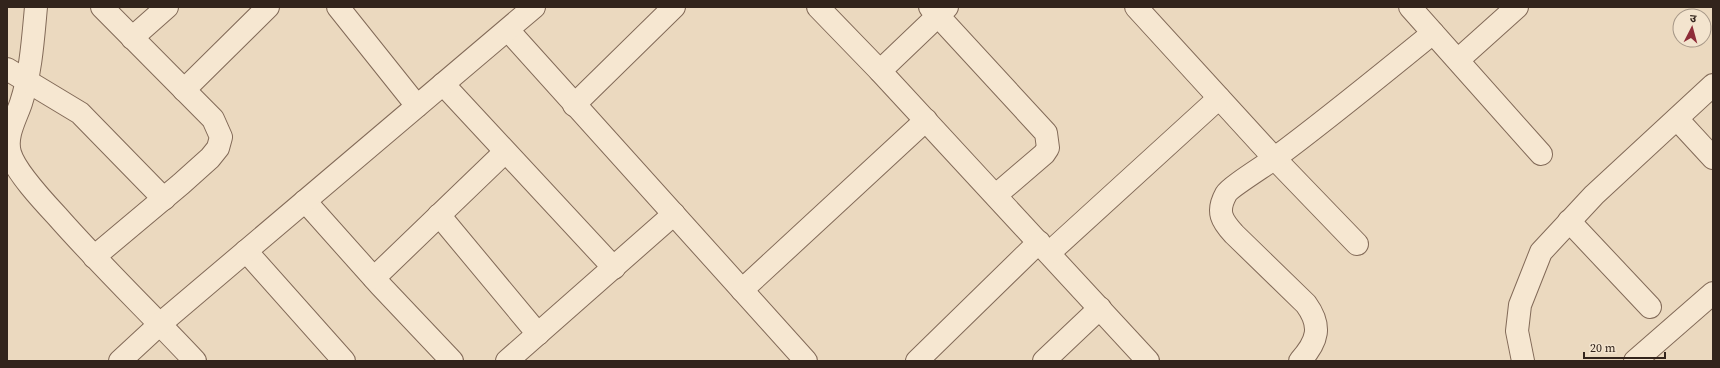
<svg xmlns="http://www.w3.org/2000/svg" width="1720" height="368" viewBox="0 0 1720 368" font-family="'Source Serif 4','Noto Sans Devanagari',serif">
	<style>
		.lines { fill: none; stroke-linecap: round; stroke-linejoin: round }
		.street-casing { stroke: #826a58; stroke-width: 24 }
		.street { stroke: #f6e7d1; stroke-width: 22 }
	</style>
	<rect width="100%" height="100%" fill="#ebd9bf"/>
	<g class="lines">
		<defs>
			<g id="street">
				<path d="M 36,7 C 33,39 31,72 21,103 C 16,118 5,136 10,153 C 15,171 43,201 57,216 C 101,266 149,312 195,361"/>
				<path d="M 338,7 L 417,106"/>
				<path d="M 818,7 L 880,71 L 1148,361"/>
				<path d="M 930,7 L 1046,133 L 1048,148 L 1044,154 L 996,195"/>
				<path d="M 1136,7 L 1275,159 L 1357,244"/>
				<path d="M 1410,7 L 1541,154"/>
				<path d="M 508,30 L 806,361"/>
				<path d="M 132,38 L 167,7"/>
				<path d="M 1458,60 L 1517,7"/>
				<path d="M 7,69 L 80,113 L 164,199"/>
				<path d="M 880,71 L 947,7"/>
				<path d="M 443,84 L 614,268"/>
				<path d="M 184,90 L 268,7"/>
				<path d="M 574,105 L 674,7"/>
				<path d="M 1677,119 L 1713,158"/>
				<path d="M 305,201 L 380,285 L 452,361"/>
				<path d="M 439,215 L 538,334"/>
				<path d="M 1569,221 L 1650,307"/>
				<path d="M 246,251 L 344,361"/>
				<path d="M 1049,253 L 1219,98"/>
				<path d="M 94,257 L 181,184 L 210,158 L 218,148 L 221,137 L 213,119 L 102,7"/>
				<path d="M 374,278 L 505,152"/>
				<path d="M 742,290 L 926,120"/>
				<path d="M 120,361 L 160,324 L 534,7"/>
				<path d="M 507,361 L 674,214"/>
				<path d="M 917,361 L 1039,242"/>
				<path d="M 1044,361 L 1100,308"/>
				<path d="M 1300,361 C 1318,341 1322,326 1306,304 L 1234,234 C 1222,221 1216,212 1226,194 C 1230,187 1266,165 1275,158 C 1329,118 1381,75 1433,33"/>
				<path d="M 1523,361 L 1517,331 L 1520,305 L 1541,252 L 1594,195 L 1713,85"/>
				<path d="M 1635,361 L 1713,293"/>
			</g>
		</defs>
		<!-- street casing -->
		<use href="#street" class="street-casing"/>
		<!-- street -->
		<use href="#street" class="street"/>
	</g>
	<!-- border -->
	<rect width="1720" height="368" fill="none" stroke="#32241c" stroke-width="16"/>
	<!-- north arrow -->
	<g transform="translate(1692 28) rotate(6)"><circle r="19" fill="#f3e4ce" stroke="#a69787"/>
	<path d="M0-3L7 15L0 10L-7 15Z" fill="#8e2c38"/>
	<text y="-6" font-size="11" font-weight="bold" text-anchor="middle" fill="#32241c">उ</text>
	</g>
	<!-- scale -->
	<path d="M1584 352v6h81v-6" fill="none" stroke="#32241c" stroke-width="2"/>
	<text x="1590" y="352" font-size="12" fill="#32241c" stroke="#f3e4ce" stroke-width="3" paint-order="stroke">20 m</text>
</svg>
